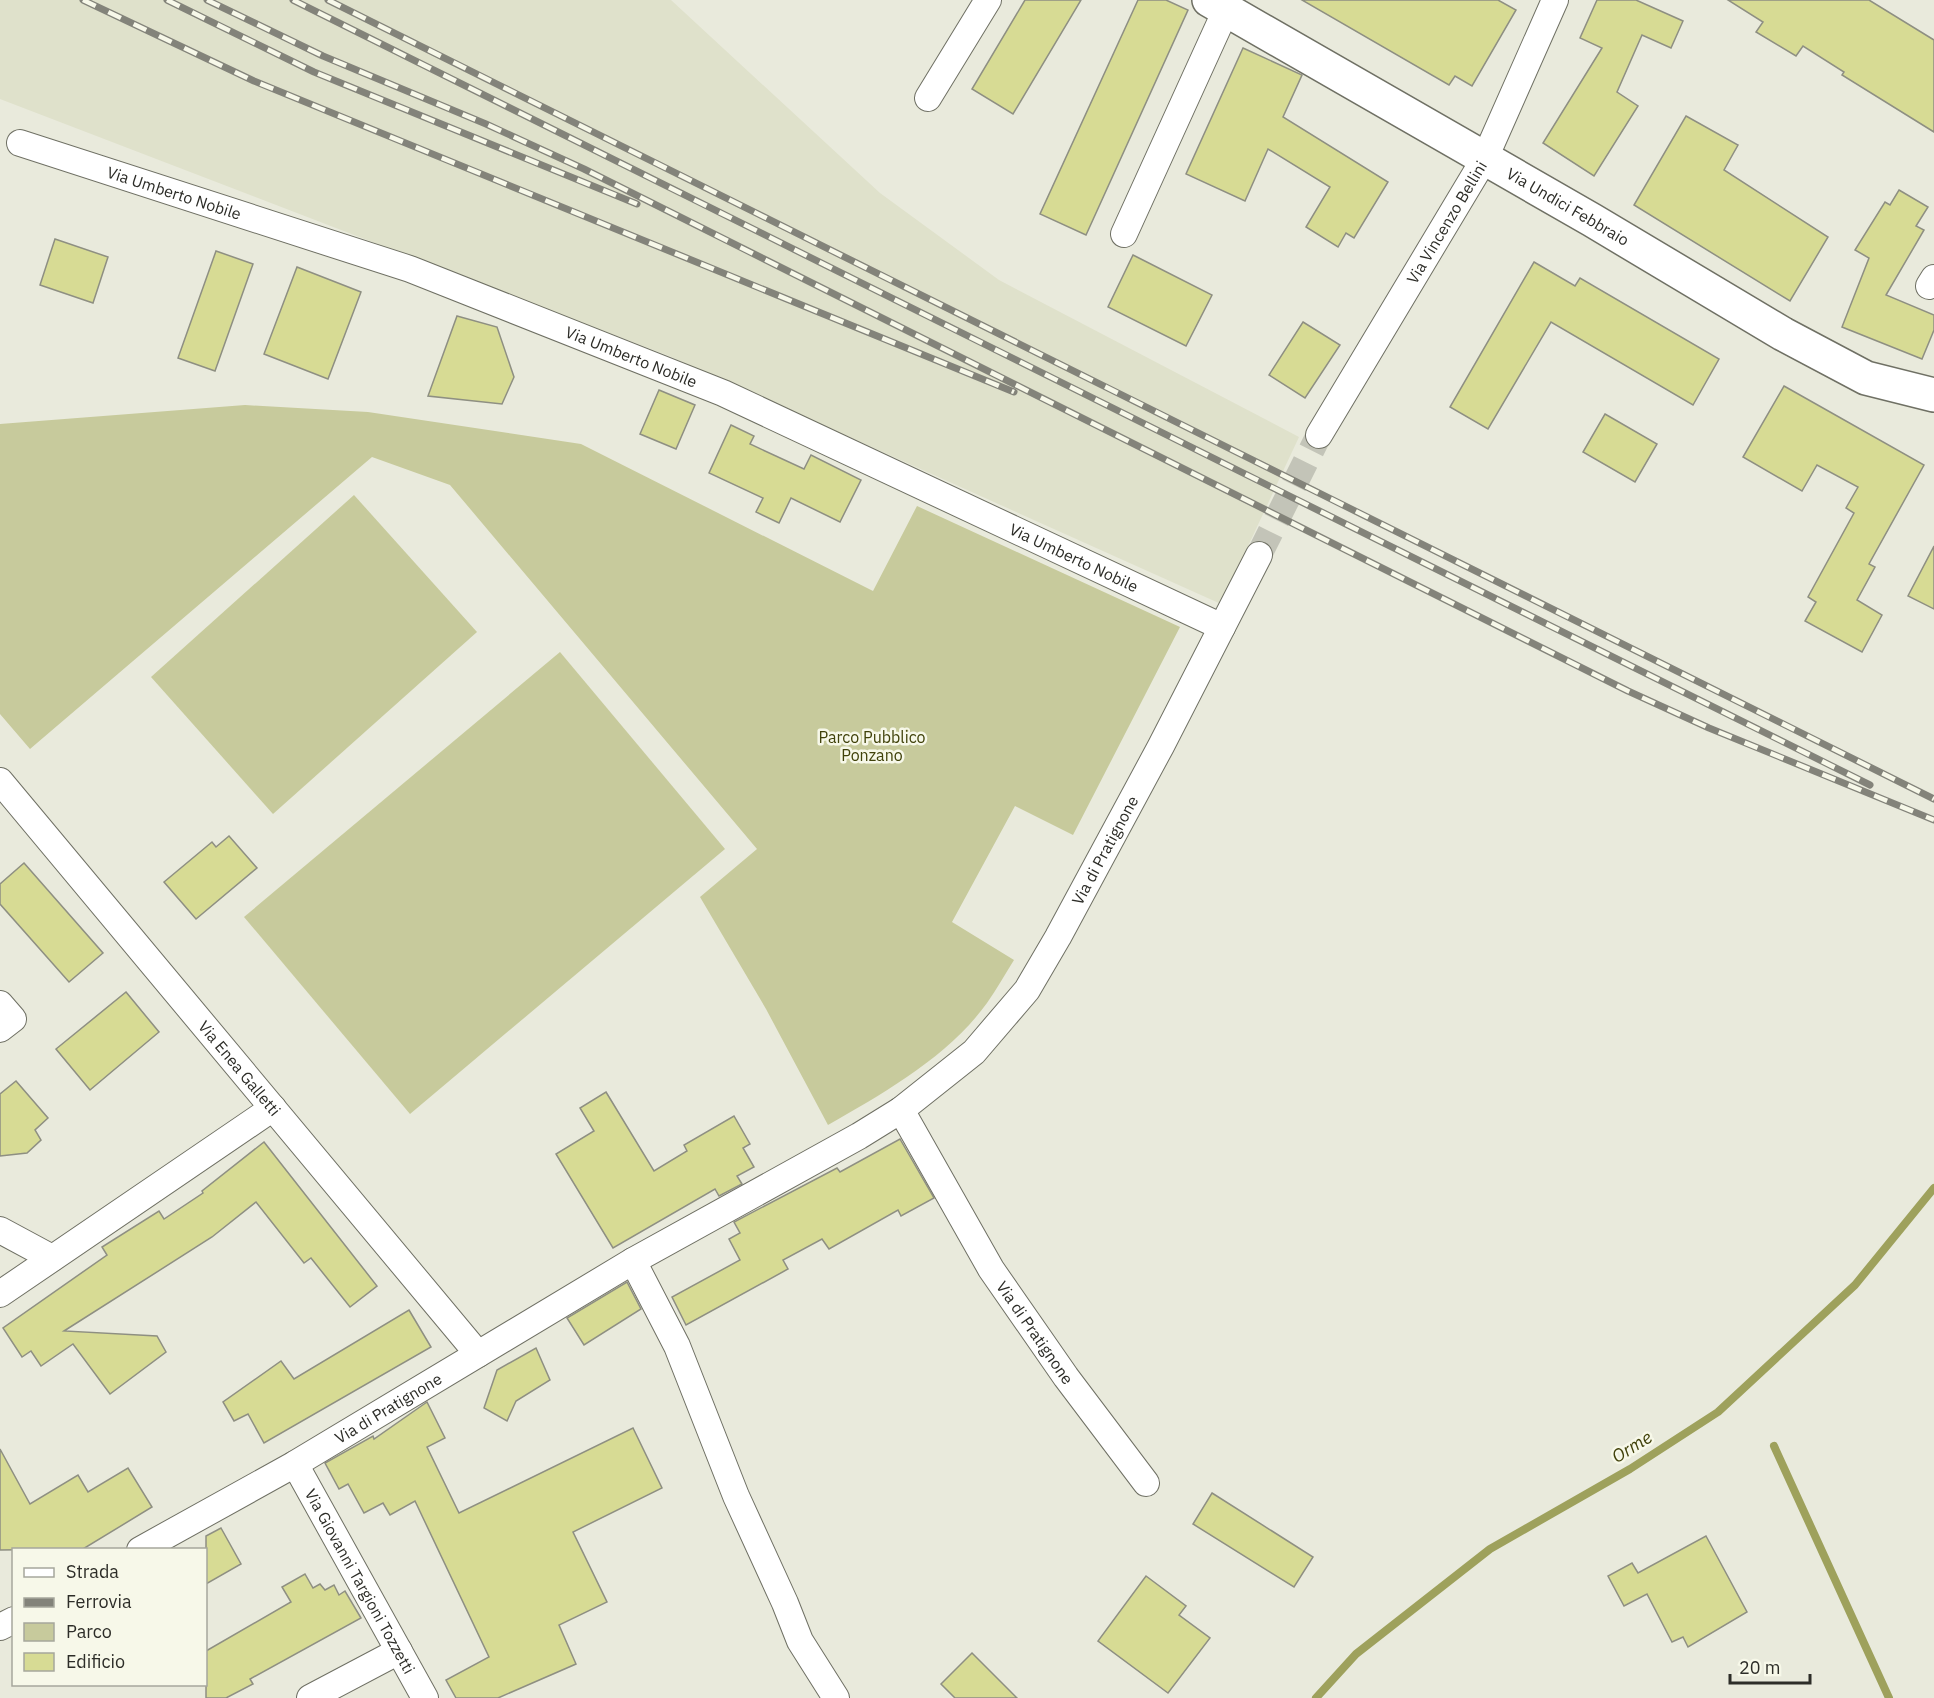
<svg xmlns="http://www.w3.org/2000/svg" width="1934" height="1698" viewBox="0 0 1934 1698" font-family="'IBM Plex Sans',sans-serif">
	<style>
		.built { fill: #dfe1cb }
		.green { fill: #c7ca9c }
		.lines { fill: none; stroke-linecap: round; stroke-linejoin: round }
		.stream { stroke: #9ea15c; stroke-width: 8 }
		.building { fill: #d7db94; stroke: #8e8f82; stroke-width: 1.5 }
		.street-tunnel { stroke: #c3c4b8; stroke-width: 26; stroke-dasharray: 26 13; stroke-linecap: butt }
		.street-casing { stroke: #6f7064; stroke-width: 28 }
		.secondary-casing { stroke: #6f7064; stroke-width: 36 }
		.street { stroke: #fff; stroke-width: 26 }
		.secondary { stroke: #fff; stroke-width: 33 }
		.rail-casing { stroke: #83837a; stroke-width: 7 }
		.rail { stroke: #f7f8e9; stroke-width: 4.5; stroke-dasharray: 14; stroke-linecap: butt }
		.labels { text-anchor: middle; stroke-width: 5; stroke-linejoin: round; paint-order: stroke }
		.street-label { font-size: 16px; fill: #2d2d28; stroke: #f7f8e9 }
		.park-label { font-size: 16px; fill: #40420a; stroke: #f7f8e9 }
		.water-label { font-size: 18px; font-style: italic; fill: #40410a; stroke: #f7f8e9 }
	</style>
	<rect width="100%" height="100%" fill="#e9eadc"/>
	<!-- built -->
	<path class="built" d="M 0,0 L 671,0 L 880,193 L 999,280 L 1299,437 L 1221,604 L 669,356 L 0,99 Z"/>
	<!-- green -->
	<g class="green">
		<path d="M 245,405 L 368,412 L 581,444 L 873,591 L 917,506 L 1180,627 L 1073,835 L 1015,806 L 952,922 L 1014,960 C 1005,974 997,989 987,1003 C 948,1057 884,1093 828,1125 L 766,1009 L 700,897 L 757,849 L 450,485 L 372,457 L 30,749 L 0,714 L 0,424 Z"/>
		<path d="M 354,495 L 477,632 L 273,814 L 151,677 Z"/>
		<path d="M 560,652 L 725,849 L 410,1114 L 244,917 Z"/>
	</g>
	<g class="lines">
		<!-- stream -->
		<g class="stream">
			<path d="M 1774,1446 L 1889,1698"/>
			<path d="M 1316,1698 L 1356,1654 L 1490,1549 L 1630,1469 L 1718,1412 L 1855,1285 L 1934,1188"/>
		</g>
	</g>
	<!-- building -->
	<g class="building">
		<path d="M 1025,0 L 1081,0 L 1013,114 L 972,89 Z"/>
		<path d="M 1138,0 L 1166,0 L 1188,10 L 1086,235 L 1040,214 Z"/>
		<path d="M 1302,0 L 1498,0 L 1516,10 L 1472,86 L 1455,76 L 1449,85 Z"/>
		<path d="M 1597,0 L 1636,0 L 1683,21 L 1671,48 L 1642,35 L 1617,92 L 1638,106 L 1594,176 L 1543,143 L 1602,48 L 1580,38 Z"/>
		<path d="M 1728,0 L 1869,0 L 1934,40 L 1934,132 L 1842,75 L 1844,72 L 1803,46 L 1796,56 L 1756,32 L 1763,22 Z"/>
		<path d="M 1243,48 L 1302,75 L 1283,117 L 1388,182 L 1354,238 L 1346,233 L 1338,247 L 1306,227 L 1330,187 L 1268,149 L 1245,201 L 1186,174 Z"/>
		<path d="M 1686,116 L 1738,145 L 1724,170 L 1828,237 L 1790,301 L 1634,205 Z"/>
		<path d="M 1899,190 L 1928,207 L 1916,226 L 1924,230 L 1886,295 L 1934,315 L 1934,330 L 1922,359 L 1842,327 L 1869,258 L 1855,250 L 1885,202 L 1890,205 Z"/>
		<path d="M 55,239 L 108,257 L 93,303 L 40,285 Z"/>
		<path d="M 216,251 L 253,264 L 215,371 L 178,358 Z"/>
		<path d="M 1133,255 L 1212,295 L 1186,346 L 1108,307 Z"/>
		<path d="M 1534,262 L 1575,286 L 1580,278 L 1719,359 L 1693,405 L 1551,322 L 1488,429 L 1450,407 Z"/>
		<path d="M 297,267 L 361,292 L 328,379 L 264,354 Z"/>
		<path d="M 457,316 L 497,327 L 514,377 L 502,404 L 428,396 Z"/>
		<path d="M 1303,322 L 1340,345 L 1305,398 L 1269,375 Z"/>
		<path d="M 1784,386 L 1924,465 L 1869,564 L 1875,567 L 1857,600 L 1882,615 L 1862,652 L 1805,621 L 1816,602 L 1808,597 L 1854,513 L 1846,508 L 1858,487 L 1817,465 L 1802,491 L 1743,457 Z"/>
		<path d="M 659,390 L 695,405 L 676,449 L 640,434 Z"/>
		<path d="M 1605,414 L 1657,444 L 1635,482 L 1583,452 Z"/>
		<path d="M 731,425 L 754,436 L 750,444 L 804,469 L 811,455 L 861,480 L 840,522 L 791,498 L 779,523 L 756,512 L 763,498 L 709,473 Z"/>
		<path d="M 1934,546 L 1934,609 L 1908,596 Z"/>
		<path d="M 229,836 L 257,868 L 196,919 L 164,882 L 212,842 L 216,847 Z"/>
		<path d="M 24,863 L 103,953 L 69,982 L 0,904 L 0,884 Z"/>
		<path d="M 126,992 L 159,1032 L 90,1090 L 56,1049 Z"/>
		<path d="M 16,1081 L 48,1118 L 35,1130 L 41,1140 L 27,1153 L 0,1156 L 0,1094 Z"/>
		<path d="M 606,1092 L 654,1171 L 687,1151 L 684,1145 L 734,1116 L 750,1144 L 743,1148 L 754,1167 L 737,1176 L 742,1184 L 719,1196 L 715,1189 L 613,1248 L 556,1154 L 594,1131 L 580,1108 Z"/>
		<path d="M 900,1139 L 934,1198 L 901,1216 L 898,1210 L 829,1249 L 822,1239 L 783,1260 L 788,1269 L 686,1325 L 672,1297 L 740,1260 L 729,1239 L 740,1233 L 734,1222 L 837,1168 L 840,1172 Z"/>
		<path d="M 264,1142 L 377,1286 L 350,1307 L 311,1258 L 304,1263 L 256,1202 L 212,1237 L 64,1331 L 157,1336 L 166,1352 L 110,1394 L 73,1344 L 41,1366 L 31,1351 L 22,1357 L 3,1328 L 107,1255 L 102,1247 L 159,1211 L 164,1219 L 203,1193 L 202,1191 Z"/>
		<path d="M 627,1282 L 641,1309 L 584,1345 L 567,1318 Z"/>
		<path d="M 409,1310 L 431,1347 L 264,1443 L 248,1414 L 234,1421 L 223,1402 L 281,1361 L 294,1379 Z"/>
		<path d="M 536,1348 L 550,1380 L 516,1401 L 507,1421 L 484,1408 L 497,1370 Z"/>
		<path d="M 427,1402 L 445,1438 L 427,1447 L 459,1513 L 633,1428 L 662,1488 L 573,1532 L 607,1602 L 559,1625 L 576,1664 L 498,1698 L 456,1698 L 446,1680 L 489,1657 L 415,1501 L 390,1515 L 383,1503 L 364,1513 L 348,1484 L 339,1489 L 325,1463 L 373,1436 L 374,1439 Z"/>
		<path d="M 0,1449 L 30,1504 L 78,1475 L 88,1492 L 128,1468 L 152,1507 L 83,1549 L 0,1550 Z"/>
		<path d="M 1212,1493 L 1313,1557 L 1294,1587 L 1193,1524 Z"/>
		<path d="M 221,1528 L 241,1564 L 206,1584 L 206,1536 Z"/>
		<path d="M 1706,1536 L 1747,1612 L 1688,1647 L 1683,1637 L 1672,1642 L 1647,1594 L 1624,1606 L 1608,1576 L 1632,1563 L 1638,1573 Z"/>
		<path d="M 305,1574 L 313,1588 L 320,1584 L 325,1590 L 334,1585 L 339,1595 L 345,1591 L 361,1618 L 250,1679 L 253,1684 L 226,1698 L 206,1698 L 206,1651 L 291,1602 L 282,1587 Z"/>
		<path d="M 1146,1576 L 1186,1606 L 1179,1615 L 1210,1638 L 1168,1693 L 1098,1641 Z"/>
		<path d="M 972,1653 L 1017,1698 L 955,1698 L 941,1684 Z"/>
	</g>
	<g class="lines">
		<!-- street-tunnel -->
		<path class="street-tunnel" d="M 1259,555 L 1319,435"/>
		<defs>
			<g id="street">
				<path d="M 928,98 L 988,0"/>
				<path id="s1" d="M 20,143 L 410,269 L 723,393 L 1222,627"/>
				<path d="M 1124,234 L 1226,10"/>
				<path d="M 1929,286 L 1934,278"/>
				<path id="s2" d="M 1319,435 L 1485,158 L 1555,0"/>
				<path id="s3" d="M 0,781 L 478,1354"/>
				<path d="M 0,1004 L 13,1019 L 0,1029"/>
				<path id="s4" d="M 901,1110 L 991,1269 L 1066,1377 L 1146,1483"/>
				<path d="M 0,1230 L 52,1258"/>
				<path d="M 633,1261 L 677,1346 L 736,1496 L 785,1603 L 800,1641 L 836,1698"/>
				<path d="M 0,1294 L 273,1108"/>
				<path id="s5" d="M 295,1464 L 425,1698"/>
				<path id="s6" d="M 140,1550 L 295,1464 L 633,1261 L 859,1136 L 901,1110 L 974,1052 L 1027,990 L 1058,937 L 1161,746 L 1259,555"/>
				<path d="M 0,1627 L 14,1620"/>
				<path d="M 310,1698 L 399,1651"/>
			</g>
			<g id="secondary">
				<path id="s7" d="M 1209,0 L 1592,220 L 1783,334 L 1866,378 L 1934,395"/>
			</g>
		</defs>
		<!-- street casing -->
		<use href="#street" class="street-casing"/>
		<!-- secondary casing -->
		<use href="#secondary" class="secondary-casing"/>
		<!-- street -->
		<use href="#street" class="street"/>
		<!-- secondary -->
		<use href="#secondary" class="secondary"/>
		<defs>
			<g id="rail">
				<path d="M 83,0 L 254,81 L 1014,392"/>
				<path d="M 167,0 L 314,72 L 637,204"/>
				<path d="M 207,0 L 323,56 L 486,124 L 584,169 L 1628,691 L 1709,728 L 1934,820"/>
				<path d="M 293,0 L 1870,785"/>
				<path d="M 328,0 L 1934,799"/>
			</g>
		</defs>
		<!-- rail casing -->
		<use href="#rail" class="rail-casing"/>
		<!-- rail -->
		<use href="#rail" class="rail"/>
	</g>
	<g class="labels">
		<!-- street labels -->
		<g class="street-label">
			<text dy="6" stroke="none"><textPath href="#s1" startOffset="162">Via Umberto Nobile</textPath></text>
			<text dy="6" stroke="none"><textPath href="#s7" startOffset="414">Via Undici Febbraio</textPath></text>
			<text dy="6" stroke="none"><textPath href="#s2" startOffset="248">Via Vincenzo Bellini</textPath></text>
			<text dy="6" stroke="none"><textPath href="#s1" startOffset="648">Via Umberto Nobile</textPath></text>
			<text dy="6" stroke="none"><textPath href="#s1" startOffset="1134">Via Umberto Nobile</textPath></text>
			<text dy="6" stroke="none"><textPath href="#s6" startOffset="1214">Via di Pratignone</textPath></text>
			<text dy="6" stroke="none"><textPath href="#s3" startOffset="374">Via Enea Galletti</textPath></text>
			<text dy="6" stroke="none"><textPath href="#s4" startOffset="260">Via di Pratignone</textPath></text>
			<text dy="6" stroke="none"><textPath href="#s6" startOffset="286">Via di Pratignone</textPath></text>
			<text dy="6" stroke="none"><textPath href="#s5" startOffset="134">Via Giovanni Targioni Tozzetti</textPath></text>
		</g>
		<!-- park labels -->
		<g class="park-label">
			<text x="872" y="743">Parco Pubblico<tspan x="872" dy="18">Ponzano</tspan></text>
		</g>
		<!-- water labels -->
		<g class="water-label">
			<text transform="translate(1632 1447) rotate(-32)" y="6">Orme</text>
		</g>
	</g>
	<!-- legend -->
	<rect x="12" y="1548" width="195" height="138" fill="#f7f8e9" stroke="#a6a79c" stroke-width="1.5"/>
	<rect x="24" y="1568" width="30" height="9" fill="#ffffff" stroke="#a6a79c" stroke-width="1.5"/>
	<text x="66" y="1578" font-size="18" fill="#2d2d28">Strada</text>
	<rect x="24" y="1598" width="30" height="9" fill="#83837a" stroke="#a6a79c" stroke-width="1.5"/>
	<text x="66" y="1608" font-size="18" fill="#2d2d28">Ferrovia</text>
	<rect x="24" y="1623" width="30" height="18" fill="#c7ca9c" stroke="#a6a79c" stroke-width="1.5"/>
	<text x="66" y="1638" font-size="18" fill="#2d2d28">Parco</text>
	<rect x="24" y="1653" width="30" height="18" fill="#d7db94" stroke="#a6a79c" stroke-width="1.5"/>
	<text x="66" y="1668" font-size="18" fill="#2d2d28">Edificio</text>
	<!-- scale -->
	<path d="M1730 1674v9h80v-9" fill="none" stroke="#2d2d28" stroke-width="3"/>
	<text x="1739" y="1674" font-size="18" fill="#2d2d28" stroke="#f7f8e9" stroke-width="4.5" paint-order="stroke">20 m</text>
</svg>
